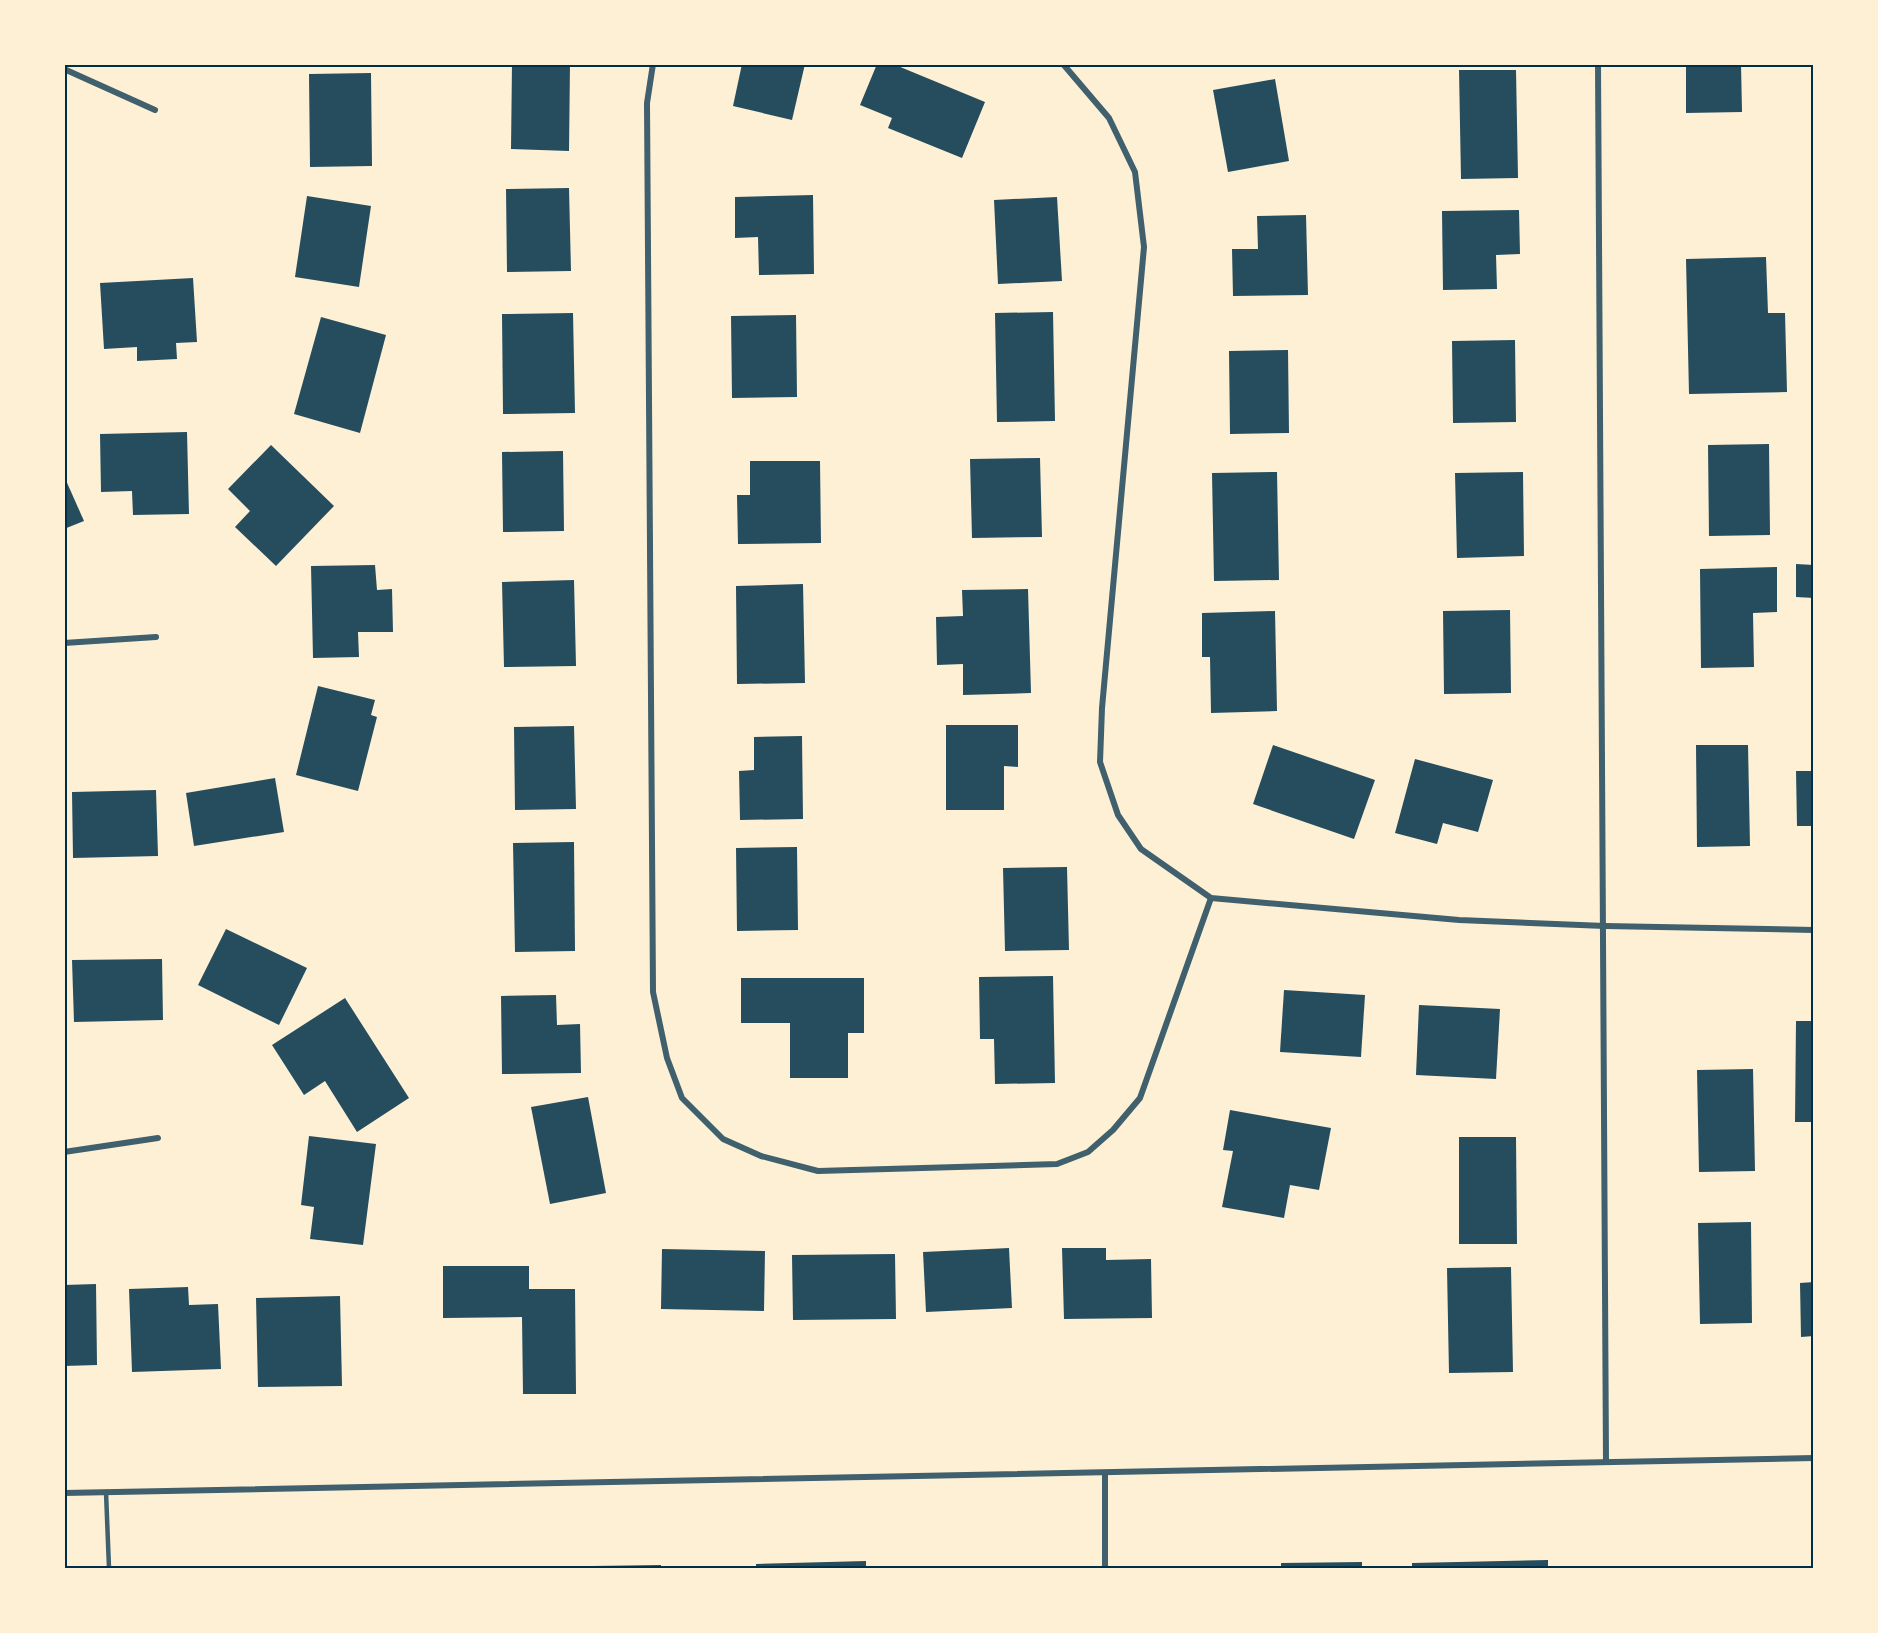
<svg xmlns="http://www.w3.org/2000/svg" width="1878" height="1633" viewBox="0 0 1878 1633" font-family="'Times New Roman',serif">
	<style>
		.building { fill: #264d5e }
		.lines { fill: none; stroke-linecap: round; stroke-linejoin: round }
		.service { stroke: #3f606c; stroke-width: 4.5 }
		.minor { stroke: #3f606c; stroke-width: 6 }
		.neatline { fill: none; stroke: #003049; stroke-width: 2 }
	</style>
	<rect width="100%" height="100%" fill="#fdf0d5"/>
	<!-- building -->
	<g class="building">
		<path d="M 512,64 L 570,64 L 569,151 L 511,149 Z"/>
		<path d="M 742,64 L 805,64 L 792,120 L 733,106 Z"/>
		<path d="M 877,64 L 893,64 L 985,102 L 962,158 L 888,128 L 892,118 L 860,105 Z"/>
		<path d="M 1686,64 L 1741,64 L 1742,112 L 1686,113 Z"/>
		<path d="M 1459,70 L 1516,70 L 1518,178 L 1461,179 Z"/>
		<path d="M 371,73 L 372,166 L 310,167 L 309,74 Z"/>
		<path d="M 1275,79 L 1289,161 L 1228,172 L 1213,90 Z"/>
		<path d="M 569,188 L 571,271 L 507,272 L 506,189 Z"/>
		<path d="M 813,195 L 814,274 L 759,275 L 758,237 L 735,238 L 735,197 Z"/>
		<path d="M 307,196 L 371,206 L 359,287 L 295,277 Z"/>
		<path d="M 1057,197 L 1062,281 L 998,284 L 994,200 Z"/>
		<path d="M 1519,210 L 1520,254 L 1496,255 L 1497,289 L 1443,290 L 1442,211 Z"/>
		<path d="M 1306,215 L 1308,295 L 1233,296 L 1232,249 L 1258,249 L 1257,216 Z"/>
		<path d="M 1766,257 L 1768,313 L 1785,313 L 1787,392 L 1689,394 L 1686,259 Z"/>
		<path d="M 193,278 L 197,342 L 176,343 L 177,359 L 137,361 L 137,347 L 104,349 L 100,283 Z"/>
		<path d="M 1053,312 L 1055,421 L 997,422 L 995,313 Z"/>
		<path d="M 573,313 L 575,413 L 503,414 L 502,314 Z"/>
		<path d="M 796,315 L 797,397 L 732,398 L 731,316 Z"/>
		<path d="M 321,317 L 386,335 L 360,433 L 294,414 Z"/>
		<path d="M 1515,340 L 1516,422 L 1453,423 L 1452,341 Z"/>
		<path d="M 1288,350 L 1289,433 L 1230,434 L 1229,351 Z"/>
		<path d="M 187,432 L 189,514 L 133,515 L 132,491 L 101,492 L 100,434 Z"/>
		<path d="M 1769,444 L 1770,535 L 1709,536 L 1708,445 Z"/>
		<path d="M 271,445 L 334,506 L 276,566 L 235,527 L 250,511 L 228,489 Z"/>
		<path d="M 563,451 L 564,531 L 503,532 L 502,452 Z"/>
		<path d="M 1040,458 L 1042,537 L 972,538 L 970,459 Z"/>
		<path d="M 750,461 L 820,461 L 821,543 L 738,544 L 737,495 L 750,495 Z"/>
		<path d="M 1277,472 L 1279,580 L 1214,581 L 1212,473 Z"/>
		<path d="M 1523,472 L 1524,556 L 1457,558 L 1455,473 Z"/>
		<path d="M 64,476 L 84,521 L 64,529 Z"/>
		<path d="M 1796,564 L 1814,565 L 1814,598 L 1796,597 Z"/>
		<path d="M 375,565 L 377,590 L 392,589 L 393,632 L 358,632 L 359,657 L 313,658 L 311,566 Z"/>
		<path d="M 1777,567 L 1777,612 L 1753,613 L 1754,667 L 1701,668 L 1700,569 Z"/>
		<path d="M 574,580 L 576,666 L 504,667 L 502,582 Z"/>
		<path d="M 803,584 L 805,683 L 737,684 L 736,586 Z"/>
		<path d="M 1028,589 L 1031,693 L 963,695 L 963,664 L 937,665 L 936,617 L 963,616 L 962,590 Z"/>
		<path d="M 1510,610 L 1511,693 L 1444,694 L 1443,611 Z"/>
		<path d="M 1275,611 L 1277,711 L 1211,713 L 1210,657 L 1202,657 L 1202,613 Z"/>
		<path d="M 318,686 L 375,700 L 371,715 L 377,717 L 358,791 L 296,775 Z"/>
		<path d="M 946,725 L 1018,725 L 1018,767 L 1004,766 L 1004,810 L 946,810 Z"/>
		<path d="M 574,726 L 576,809 L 515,810 L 514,727 Z"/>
		<path d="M 802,736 L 803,819 L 740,820 L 739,771 L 754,770 L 754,737 Z"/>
		<path d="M 1273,745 L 1375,780 L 1354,839 L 1253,804 Z"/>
		<path d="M 1696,745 L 1748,745 L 1750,846 L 1697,847 Z"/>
		<path d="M 1415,759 L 1493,780 L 1478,832 L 1443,823 L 1437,844 L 1395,833 Z"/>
		<path d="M 1796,771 L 1814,771 L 1814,826 L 1797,826 Z"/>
		<path d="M 275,778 L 284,832 L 194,846 L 186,793 Z"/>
		<path d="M 156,790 L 158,856 L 73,858 L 72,792 Z"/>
		<path d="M 574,842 L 575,951 L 515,952 L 513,843 Z"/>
		<path d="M 797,847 L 798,930 L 737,931 L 736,848 Z"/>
		<path d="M 1067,867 L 1069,950 L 1005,951 L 1003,868 Z"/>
		<path d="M 226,929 L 307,968 L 279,1025 L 198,985 Z"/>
		<path d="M 162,959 L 163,1020 L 74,1022 L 72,960 Z"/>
		<path d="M 1053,976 L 1055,1083 L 995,1084 L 994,1039 L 980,1039 L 979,977 Z"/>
		<path d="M 741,978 L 864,978 L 864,1033 L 848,1033 L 848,1078 L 790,1078 L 790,1023 L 741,1023 Z"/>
		<path d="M 1284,990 L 1365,995 L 1361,1057 L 1280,1052 Z"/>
		<path d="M 556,995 L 557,1025 L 580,1024 L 581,1073 L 502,1074 L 501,996 Z"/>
		<path d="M 345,998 L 409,1098 L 357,1132 L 325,1081 L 304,1095 L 272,1045 Z"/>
		<path d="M 1419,1005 L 1500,1009 L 1496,1079 L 1416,1075 Z"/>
		<path d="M 1796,1021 L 1814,1021 L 1814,1122 L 1795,1122 Z"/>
		<path d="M 1753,1069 L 1755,1171 L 1699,1172 L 1697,1070 Z"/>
		<path d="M 588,1097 L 606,1193 L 550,1204 L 531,1107 Z"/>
		<path d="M 1230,1110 L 1331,1128 L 1319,1190 L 1290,1185 L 1284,1218 L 1222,1207 L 1233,1151 L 1223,1150 Z"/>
		<path d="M 309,1136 L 376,1144 L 363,1245 L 310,1239 L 314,1207 L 301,1205 Z"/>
		<path d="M 1459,1137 L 1516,1137 L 1517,1244 L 1459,1244 Z"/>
		<path d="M 1751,1222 L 1752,1323 L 1700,1324 L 1698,1223 Z"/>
		<path d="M 1009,1248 L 1012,1308 L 926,1312 L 923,1252 Z"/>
		<path d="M 1062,1248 L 1106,1248 L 1106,1260 L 1151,1259 L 1152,1318 L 1064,1319 Z"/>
		<path d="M 662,1249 L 765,1251 L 764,1311 L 661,1309 Z"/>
		<path d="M 895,1254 L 896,1319 L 793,1320 L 792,1255 Z"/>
		<path d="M 443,1266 L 529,1266 L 529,1289 L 575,1289 L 576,1394 L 523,1394 L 522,1317 L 443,1318 Z"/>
		<path d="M 1511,1267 L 1513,1372 L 1449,1373 L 1447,1268 Z"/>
		<path d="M 1814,1282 L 1814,1336 L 1801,1337 L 1800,1283 Z"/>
		<path d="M 96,1284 L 97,1365 L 64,1366 L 64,1285 Z"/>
		<path d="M 188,1287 L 189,1305 L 218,1304 L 221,1369 L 132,1372 L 129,1289 Z"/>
		<path d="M 340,1296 L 342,1386 L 258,1387 L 256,1298 Z"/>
		<path d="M 1548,1560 L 1548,1568 L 1412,1568 L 1412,1563 Z"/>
		<path d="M 866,1561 L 866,1568 L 756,1568 L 756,1564 Z"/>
		<path d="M 1362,1562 L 1362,1568 L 1281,1568 L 1281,1563 Z"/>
		<path d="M 661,1565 L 661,1568 L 592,1568 L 592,1566 Z"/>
	</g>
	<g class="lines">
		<!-- service -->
		<path class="service" d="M 106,1492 L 109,1568"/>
		<!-- minor -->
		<g class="minor">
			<path d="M 653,64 L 647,103 L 653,992 L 667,1058 L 682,1098 L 723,1139 L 761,1156 L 818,1171 L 1057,1164 L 1088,1152 L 1113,1130 L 1140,1098 L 1211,898"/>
			<path d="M 1063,64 L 1109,118 L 1135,172 L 1144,247 L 1102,708 L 1100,762 L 1118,815 L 1141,849 L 1211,898 L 1459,920 L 1605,926 L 1814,930"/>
			<path d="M 1598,64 L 1606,1462"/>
			<path d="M 64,69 L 155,110"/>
			<path d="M 64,643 L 156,637"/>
			<path d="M 64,1152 L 158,1138"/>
			<path d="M 64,1493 L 1814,1458"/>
			<path d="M 1105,1568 L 1105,1473"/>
		</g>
	</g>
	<!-- border -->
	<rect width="1878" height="1633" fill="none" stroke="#fdf0d5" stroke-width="132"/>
	<rect x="66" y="66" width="1746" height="1501" class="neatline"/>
</svg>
